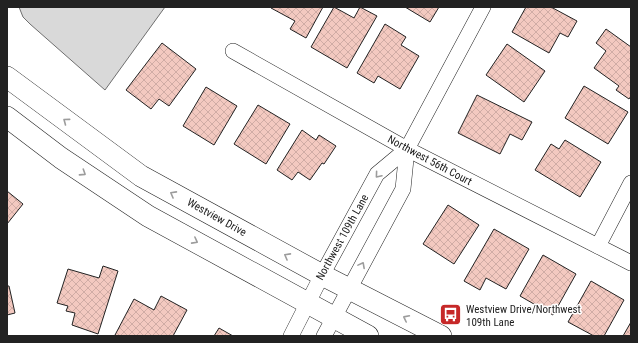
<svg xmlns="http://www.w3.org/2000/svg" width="638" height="343" viewBox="0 0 638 343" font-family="'Roboto Condensed',sans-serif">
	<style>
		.water { fill: #d9d9d9; stroke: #6f6f6f }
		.building { fill: url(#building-cross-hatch); stroke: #222 }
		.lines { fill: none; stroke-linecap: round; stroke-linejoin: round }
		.street-casing { stroke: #222; stroke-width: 16 }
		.secondary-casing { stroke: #222; stroke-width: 22 }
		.street { stroke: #fff; stroke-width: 15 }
		.secondary { stroke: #fff; stroke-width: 21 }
		.oneway { stroke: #9c9c9c }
		.labels { text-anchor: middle; stroke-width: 3; stroke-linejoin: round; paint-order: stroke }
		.street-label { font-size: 11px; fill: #222; stroke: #fff }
		.poi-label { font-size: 11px; fill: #222; stroke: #fff; text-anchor: start }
	</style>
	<defs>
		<pattern id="building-cross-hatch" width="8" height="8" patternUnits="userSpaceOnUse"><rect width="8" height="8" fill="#f3c9c0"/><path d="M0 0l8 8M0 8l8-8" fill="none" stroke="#d0aca5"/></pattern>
	</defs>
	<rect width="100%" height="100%" fill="#fff"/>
	<!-- water -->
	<path class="water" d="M 19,7 L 165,7 L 105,90 L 30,24 L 23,17 Z"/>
	<!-- building -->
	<g class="building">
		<path d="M 272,7 L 323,7 L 306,38 L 290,29 L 295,21 L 271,8 Z"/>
		<path d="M 334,7 L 354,18 L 360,7 L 377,16 L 347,68 L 311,47 Z"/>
		<path d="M 405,7 L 439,7 L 430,22 Z"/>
		<path d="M 526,7 L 551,7 L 577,21 L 568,37 L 560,33 L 549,53 L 512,32 Z"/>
		<path d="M 385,24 L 406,37 L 401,45 L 419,56 L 400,89 L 378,76 L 374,83 L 357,73 Z"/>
		<path d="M 606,29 L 631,47 L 631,96 L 629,99 L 616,90 L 619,86 L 594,68 L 606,51 L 596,43 Z"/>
		<path d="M 162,43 L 196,69 L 169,106 L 159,99 L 151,109 L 126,90 Z"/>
		<path d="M 507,44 L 545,71 L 524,102 L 486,75 Z"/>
		<path d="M 584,86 L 628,112 L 608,144 L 565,118 Z"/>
		<path d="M 206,87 L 237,106 L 214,145 L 183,126 Z"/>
		<path d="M 477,95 L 532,122 L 522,140 L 510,134 L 500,154 L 458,133 Z"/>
		<path d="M 258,105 L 290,124 L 266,164 L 234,144 Z"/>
		<path d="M 302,130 L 316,140 L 319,135 L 336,146 L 324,164 L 322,163 L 310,180 L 298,172 L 292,180 L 277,170 Z"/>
		<path d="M 565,140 L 601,162 L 580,197 L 535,170 L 551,144 L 559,149 Z"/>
		<path d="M 7,191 L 23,204 L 7,224 Z"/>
		<path d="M 448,205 L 479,225 L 454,264 L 423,244 Z"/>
		<path d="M 494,229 L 529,249 L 506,289 L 486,278 L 480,290 L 464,281 Z"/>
		<path d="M 543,255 L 576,274 L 553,315 L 520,296 Z"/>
		<path d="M 103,266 L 118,271 L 98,334 L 72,325 L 75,313 L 66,311 L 68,306 L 57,303 L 68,269 L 99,278 Z"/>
		<path d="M 591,281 L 624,300 L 604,336 L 594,336 L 568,322 Z"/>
		<path d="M 7,286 L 9,286 L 15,313 L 7,315 Z"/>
		<path d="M 161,296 L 187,310 L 173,336 L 118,336 L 115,335 L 134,299 L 154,310 Z"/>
		<path d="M 631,322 L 631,336 L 623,336 Z"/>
		<path d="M 219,328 L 233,336 L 214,336 Z"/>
	</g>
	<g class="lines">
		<defs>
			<g id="street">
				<path d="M 233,51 L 407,149 L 631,263"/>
				<path d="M 598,246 L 631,183"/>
				<path d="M 291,336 L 322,275 L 377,174 L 407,149 L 483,7"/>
				<path d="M 324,336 L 403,189 L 407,149"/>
			</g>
			<g id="secondary">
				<path d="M 7,77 L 141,176 L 322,275 L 441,336"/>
				<path d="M 7,117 L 61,158 L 148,216 L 368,336"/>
			</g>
		</defs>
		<!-- street casing -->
		<use href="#street" class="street-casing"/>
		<!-- secondary casing -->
		<use href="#secondary" class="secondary-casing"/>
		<!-- street -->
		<use href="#street" class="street"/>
		<!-- secondary -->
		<use href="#secondary" class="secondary"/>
	</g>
	<!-- one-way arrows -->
	<defs><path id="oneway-chevron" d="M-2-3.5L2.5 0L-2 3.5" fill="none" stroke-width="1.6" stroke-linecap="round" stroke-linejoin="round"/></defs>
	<g class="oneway">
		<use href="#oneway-chevron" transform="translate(66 121) rotate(-143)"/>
		<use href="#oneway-chevron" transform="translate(83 173) rotate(33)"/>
		<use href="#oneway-chevron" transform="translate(378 175) rotate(130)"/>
		<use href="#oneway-chevron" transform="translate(173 194) rotate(-151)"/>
		<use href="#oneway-chevron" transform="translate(195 241) rotate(28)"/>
		<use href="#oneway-chevron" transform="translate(287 256) rotate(-151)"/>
		<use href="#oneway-chevron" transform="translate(362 265) rotate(-62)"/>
		<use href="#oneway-chevron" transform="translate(406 318) rotate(-153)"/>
	</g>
	<!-- icons -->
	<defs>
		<symbol id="bus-square" viewBox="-11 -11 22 22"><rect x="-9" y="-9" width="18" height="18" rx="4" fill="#c62828" stroke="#fff"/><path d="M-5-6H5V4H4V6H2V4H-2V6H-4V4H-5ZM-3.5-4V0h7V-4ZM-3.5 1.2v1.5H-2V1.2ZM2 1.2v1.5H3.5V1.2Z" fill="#fff"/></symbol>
	</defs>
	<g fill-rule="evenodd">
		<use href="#bus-square" x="438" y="302" width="25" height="25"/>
	</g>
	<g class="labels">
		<!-- street labels -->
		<g class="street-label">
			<text transform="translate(430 160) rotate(28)" y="4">Northwest 56th Court</text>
			<text transform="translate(217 217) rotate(29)" y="4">Westview Drive</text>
			<text transform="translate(342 237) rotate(-61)" y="4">Northwest 109th Lane</text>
		</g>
		<!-- poi labels -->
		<g class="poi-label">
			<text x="466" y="313">Westview Drive/Northwest<tspan x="466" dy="13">109th Lane</tspan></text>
		</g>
	</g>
	<!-- border -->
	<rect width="638" height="343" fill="none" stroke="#222222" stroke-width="16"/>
</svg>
